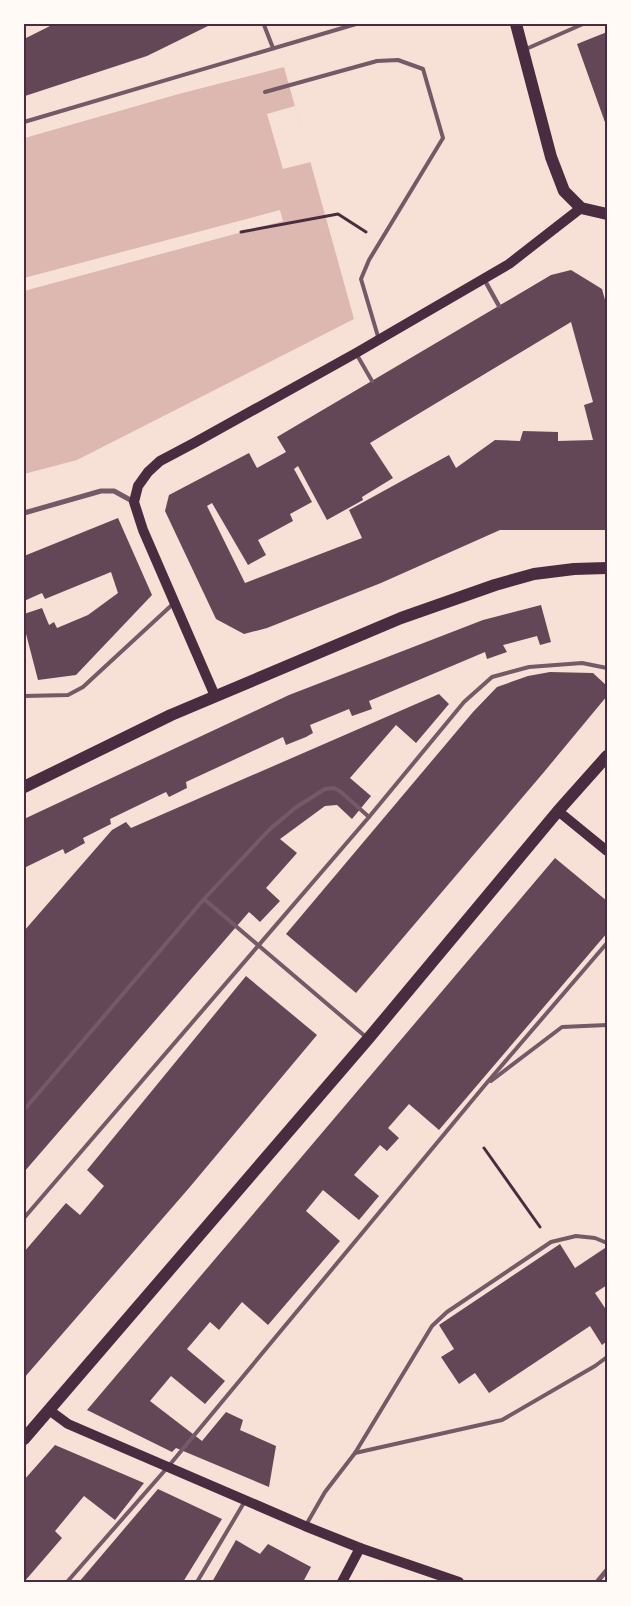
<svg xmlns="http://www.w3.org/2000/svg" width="631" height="1606" viewBox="0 0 631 1606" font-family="'Golos Text',sans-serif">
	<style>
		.water { fill: #dcb8b0 }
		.pier { fill: #f7e1d7 }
		.building { fill: #644757; fill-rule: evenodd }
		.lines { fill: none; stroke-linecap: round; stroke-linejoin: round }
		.path { stroke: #4a2c40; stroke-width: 3 }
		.service { stroke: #755966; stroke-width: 4 }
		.pedestrian { stroke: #755966; stroke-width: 4.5 }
		.minor { stroke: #755966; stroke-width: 5 }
		.secondary { stroke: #4a2c40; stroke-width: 10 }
		.primary { stroke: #4a2c40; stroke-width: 12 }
		.neatline { fill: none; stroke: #4a2c40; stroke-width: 2 }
	</style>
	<rect width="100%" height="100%" fill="#f7e1d7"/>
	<!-- water -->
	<path class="water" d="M 284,67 L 354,319 L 77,460 L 24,474 L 24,138 L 178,94 Z"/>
	<!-- pier -->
	<g class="pier">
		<path d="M 283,64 L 286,66 L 178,94 L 24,138 L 24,135 L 177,91 Z"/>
		<path d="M 295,106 L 311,162 L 283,169 L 267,114 Z"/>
		<path d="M 280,210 L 283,221 L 24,291 L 24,278 Z"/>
	</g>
	<!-- building -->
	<g class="building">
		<path d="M 54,24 L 212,24 L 147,56 L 25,96 L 24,39 Z"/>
		<path d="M 607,32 L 607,128 L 577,44 Z"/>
		<path d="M 571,270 L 602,289 L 607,307 L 607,530 L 500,530 L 381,583 L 267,628 L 244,634 L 216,619 L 165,511 L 169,495 L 249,453 L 257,468 L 286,452 L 277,437 L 551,275 ZM 571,322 L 593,402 L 584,405 L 593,440 L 558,441 L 558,432 L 523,431 L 520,441 L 495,440 L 456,468 L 449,455 L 349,510 L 362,538 L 245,583 L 207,506 L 212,503 L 248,565 L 266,555 L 258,540 L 293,521 L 290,514 L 312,502 L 294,469 L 298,466 L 327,520 L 363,500 L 362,497 L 393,478 L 370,443 Z"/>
		<path d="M 118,518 L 152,595 L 76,675 L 38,680 L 24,626 L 24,614 L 42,608 L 49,625 L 54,622 L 57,628 L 88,615 L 118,593 L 111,572 L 45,599 L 42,593 L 24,601 L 24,556 Z"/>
		<path d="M 541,605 L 551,642 L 540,645 L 537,636 L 503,645 L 507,652 L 487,659 L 485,652 L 369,701 L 372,709 L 352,716 L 349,709 L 310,725 L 313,733 L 306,737 L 286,745 L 283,737 L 186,782 L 187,788 L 169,797 L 166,792 L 110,819 L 111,824 L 83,838 L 85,843 L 65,854 L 63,849 L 24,868 L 24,819 L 289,695 L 483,620 Z"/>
		<path d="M 550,672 L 593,673 L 607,686 L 607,696 L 544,772 L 356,993 L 286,934 L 473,712 L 497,687 L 528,676 Z"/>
		<path d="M 439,694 L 449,704 L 416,743 L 396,725 L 350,778 L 371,796 L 352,819 L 337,805 L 325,806 L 280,839 L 297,853 L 266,888 L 280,901 L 260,922 L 249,912 L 24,1172 L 24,931 L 112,830 L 126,822 L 131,828 Z"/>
		<path d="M 555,858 L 607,901 L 607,933 L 439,1130 L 409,1104 L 388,1128 L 399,1138 L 387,1151 L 380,1145 L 354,1175 L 379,1196 L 359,1220 L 323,1190 L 306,1211 L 340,1241 L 268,1325 L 242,1302 L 219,1330 L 210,1322 L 187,1349 L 225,1381 L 205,1404 L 171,1376 L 150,1401 L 202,1441 L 226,1412 L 243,1420 L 240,1430 L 276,1446 L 269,1487 L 176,1448 L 172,1452 L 87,1410 Z"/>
		<path d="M 246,976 L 317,1035 L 189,1188 L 24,1378 L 24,1252 L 66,1203 L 80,1215 L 104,1186 L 87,1170 Z"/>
		<path d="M 560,1244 L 575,1268 L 605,1248 L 607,1252 L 607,1285 L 595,1293 L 607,1311 L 607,1341 L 602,1345 L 590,1326 L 489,1393 L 475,1373 L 459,1384 L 441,1357 L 454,1349 L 439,1325 Z"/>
		<path d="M 55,1445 L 144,1483 L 115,1520 L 84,1496 L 55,1531 L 62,1538 L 24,1582 L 24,1480 Z"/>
		<path d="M 158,1489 L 222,1519 L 183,1582 L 79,1582 Z"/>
		<path d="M 236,1540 L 260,1554 L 268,1544 L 311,1567 L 303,1582 L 212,1582 Z"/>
	</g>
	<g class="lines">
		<!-- path -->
		<g class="path">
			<path d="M 241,232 L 338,214 L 366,232"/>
			<path d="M 484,1148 L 540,1227"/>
		</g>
		<!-- service -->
		<g class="service">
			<path d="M 264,25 L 273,48"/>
			<path d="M 526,49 L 583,24"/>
			<path d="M 265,92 L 377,61 L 398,60 L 423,69 L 443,138 L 369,260 L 361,279 L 379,340"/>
			<path d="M 24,122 L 356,24"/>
			<path d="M 357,355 L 372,381"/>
			<path d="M 24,696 L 68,695 L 83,687 L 174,603"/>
			<path d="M 204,899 L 366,1037"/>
			<path d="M 491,1081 L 562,1027 L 607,1025"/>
			<path d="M 24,1110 L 204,899 L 270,829 L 295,808 L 325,789 L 334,788 L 341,792 L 369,817"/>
			<path d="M 24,1218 L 369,817 L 464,702 L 492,677 L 529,667 L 582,663 L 607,668"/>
			<path d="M 355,1453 L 502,1420 L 595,1366 L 607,1357"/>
			<path d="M 306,1525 L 325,1492 L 355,1453 L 432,1326 L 447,1312 L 551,1242 L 576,1236 L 595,1238 L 607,1243"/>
			<path d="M 67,1582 L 167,1468 L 485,1085 L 607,943"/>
			<path d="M 197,1582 L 245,1501"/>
		</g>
		<!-- pedestrian -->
		<path class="pedestrian" d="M 484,279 L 499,306"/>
		<!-- minor -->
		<g class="minor">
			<path d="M 24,513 L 101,491 L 114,491 L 134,502"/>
			<path d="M 597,1582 L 607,1570"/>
		</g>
		<!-- secondary -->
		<g class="secondary">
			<path d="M 215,696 L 143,530 L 134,502 L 138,486 L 148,472 L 160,461 L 194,443 L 356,353 L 509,264 L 581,208"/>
			<path d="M 558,811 L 607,851"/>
			<path d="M 49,1410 L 68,1424 L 305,1526 L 360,1548 L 459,1582"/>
			<path d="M 342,1582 L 360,1548"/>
		</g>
		<!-- primary -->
		<g class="primary">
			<path d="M 516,24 L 551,157 L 564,191 L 581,208 L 607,214"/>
			<path d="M 24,787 L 171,715 L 401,618 L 495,585 L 534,574 L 574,569 L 607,568"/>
			<path d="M 24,1439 L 368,1039 L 558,811 L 607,756"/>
		</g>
	</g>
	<!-- border -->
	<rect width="631" height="1606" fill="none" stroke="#fffaf5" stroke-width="50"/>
	<rect x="25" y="25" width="581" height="1556" class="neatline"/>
</svg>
